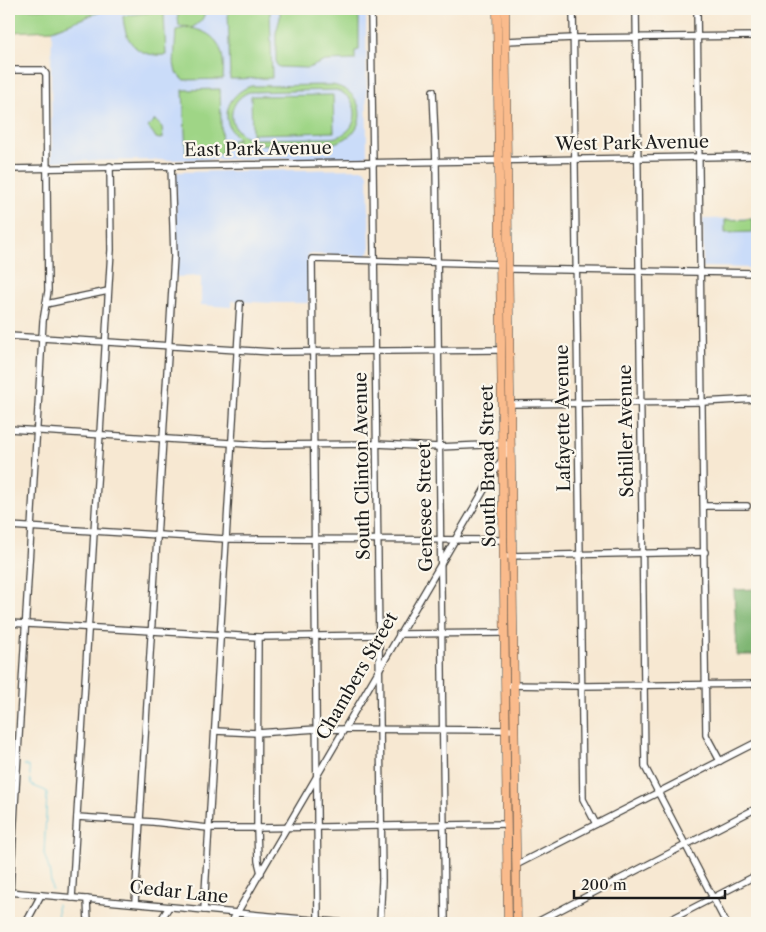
<svg xmlns="http://www.w3.org/2000/svg" width="766" height="932" viewBox="0 0 766 932" font-family="'Libre Caslon Text',serif">
	<style>
		.built { fill: #cadcf9 }
		.green { fill: #9fd586; stroke: #5e7851; fill-rule: evenodd }
		.forest { fill: #7fb673; stroke: #4e6948 }
		.lines { fill: none; stroke-linecap: round; stroke-linejoin: round }
		.stream { stroke: #60c8dc; stroke-width: 1 }
		.minor-casing { stroke: #3d3b37; stroke-width: 8 }
		.major-casing { stroke: #3d3b37; stroke-width: 9 }
		.minor { stroke: #fff; stroke-width: 5.5 }
		.major { stroke: #fabb8c; stroke-width: 8 }
		.labels { text-anchor: middle; stroke-width: 4.5; stroke-linejoin: round; paint-order: stroke }
		.street-label { font-size: 18px; fill: #1c1c1c; stroke: #fbf7ec }
	</style>
	<rect width="100%" height="100%" fill="#fbf7ec"/>
	<filter id="ink" filterUnits="userSpaceOnUse"><feTurbulence type="fractalNoise" baseFrequency=".02" numOctaves="2"/><feDisplacementMap in="SourceGraphic" scale="10" xChannelSelector="R" yChannelSelector="G"/><feConvolveMatrix kernelMatrix="1 2 1 2 8 2 1 2 1" color-interpolation-filters="sRGB"/></filter>
	<filter id="wash" filterUnits="userSpaceOnUse"><feTurbulence type="fractalNoise" baseFrequency=".0096" numOctaves="4" result="noise"/><feDisplacementMap in="SourceGraphic" scale="20" xChannelSelector="R" yChannelSelector="G"/><feGaussianBlur stdDeviation="1.12" result="paint"/><feColorMatrix in="noise" values="0 0 0 0 0 0 0 0 0 0 0 0 0 0 0 0 0 1.4 0 .05"/><feComposite in="paint" operator="in"/></filter>
	<g filter="url(#wash)">
		<rect width="100%" height="100%" fill="#f7e8d2"/>
		<!-- built -->
		<g class="built">
			<path d="M 109,9 L 366,9 L 367,155 L 362,158 L 52,161 L 51,73 L 52,30 Z"/>
			<path d="M 364,169 L 368,173 L 370,251 L 366,256 L 308,254 L 308,303 L 276,303 L 231,301 L 231,307 L 201,305 L 201,276 L 176,277 L 176,174 L 178,172 Z"/>
			<path d="M 757,218 L 757,268 L 703,267 L 703,219 Z"/>
		</g>
		<!-- green -->
		<g class="green">
			<path d="M 9,9 L 105,9 L 105,10 L 52,30 L 10,32 L 12,66 L 9,66 Z"/>
			<path d="M 177,9 L 205,9 C 205,19 199,24 191,28 C 220,34 225,51 223,79 L 184,80 L 176,73 L 174,63 L 176,30 L 190,27 L 179,26 Z"/>
			<path d="M 228,9 L 270,9 L 272,78 L 230,79 Z"/>
			<path d="M 280,9 L 355,9 L 359,18 L 359,50 L 355,51 L 355,60 L 325,61 L 308,68 L 279,67 L 276,64 L 276,33 L 280,18 Z"/>
			<path d="M 160,11 L 164,14 L 166,55 C 138,57 125,44 123,16 Z"/>
			<path d="M 332,85 C 368,91 370,136 333,143 L 232,145 L 232,140 L 239,139 C 218,122 226,94 251,86 ZM 336,90 C 364,99 360,135 331,138 L 252,139 C 226,132 225,102 249,92 Z"/>
			<path d="M 220,89 L 222,154 L 186,155 L 183,90 Z"/>
			<path d="M 333,95 L 334,132 L 252,134 L 251,96 Z"/>
			<path d="M 155,120 L 162,127 L 163,138 L 160,139 L 156,138 L 153,133 L 148,127 Z"/>
			<path d="M 752,219 L 752,232 L 725,233 L 725,220 Z"/>
		</g>
		<!-- forest -->
		<path class="forest" d="M 757,589 L 757,655 L 737,655 L 734,590 Z"/>
		<g class="lines">
			<!-- stream -->
			<g class="stream">
				<path d="M 9,763 L 10,763"/>
				<path d="M 24,765 L 29,767 L 30,776"/>
				<path d="M 30,779 L 31,785 L 46,791 L 47,793 L 44,854 L 49,869 L 52,890"/>
				<path d="M 57,904 L 58,923"/>
			</g>
		</g>
	</g>
	<g filter="url(#ink)">
		<g class="lines">
			<defs>
				<g id="minor">
					<path d="M 371,9 L 382,881 L 380,923"/>
					<path d="M 573,9 L 583,799 L 596,824"/>
					<path d="M 636,9 L 645,767 L 726,923"/>
					<path d="M 697,9 L 706,735 L 720,761"/>
					<path d="M 506,41 L 574,38 L 757,36"/>
					<path d="M 9,70 L 43,70 L 46,74 L 48,291 L 43,321 L 10,892"/>
					<path d="M 433,91 L 436,162 L 445,923"/>
					<path d="M 9,169 L 757,156"/>
					<path d="M 509,269 L 757,273"/>
					<path d="M 46,304 L 108,291"/>
					<path d="M 9,336 L 272,352 L 501,350"/>
					<path d="M 510,404 L 703,402 L 757,399"/>
					<path d="M 9,429 L 263,445 L 376,444 L 439,447 L 506,444"/>
					<path d="M 704,506 L 747,506"/>
					<path d="M 9,526 L 226,539 L 504,540"/>
					<path d="M 508,556 L 705,552"/>
					<path d="M 9,623 L 258,637 L 379,635"/>
					<path d="M 399,634 L 504,633"/>
					<path d="M 258,637 L 257,828 L 258,861 L 261,873"/>
					<path d="M 505,685 L 581,686 L 757,684"/>
					<path d="M 215,731 L 257,733 L 317,729 L 510,730"/>
					<path d="M 77,817 L 153,822 L 208,828 L 257,828 L 507,824"/>
					<path d="M 516,865 L 757,742"/>
					<path d="M 9,892 L 346,923"/>
					<path d="M 72,898 L 111,250 L 110,166"/>
					<path d="M 87,899 L 88,923"/>
					<path d="M 135,903 L 174,256 L 171,165"/>
					<path d="M 204,910 L 240,304"/>
					<path d="M 318,920 L 312,259 L 501,264"/>
					<path d="M 26,923 L 41,895"/>
					<path d="M 159,923 L 169,907"/>
					<path d="M 231,923 L 511,444"/>
					<path d="M 535,923 L 757,808"/>
					<path d="M 664,923 L 757,875"/>
				</g>
				<g id="major">
					<path d="M 497,9 L 508,923"/>
					<path d="M 505,9 L 517,923"/>
				</g>
			</defs>
			<!-- minor casing -->
			<use href="#minor" class="minor-casing"/>
			<!-- major casing -->
			<use href="#major" class="major-casing"/>
			<!-- minor -->
			<use href="#minor" class="minor"/>
			<!-- major -->
			<use href="#major" class="major"/>
		</g>
	</g>
	<g class="labels">
		<!-- street labels -->
		<g class="street-label">
			<text transform="translate(632 143) rotate(-1)" y="6">West Park Avenue</text>
			<text transform="translate(258 149) rotate(-1)" y="6">East Park Avenue</text>
			<text transform="translate(563 418) rotate(-91)" y="6">Lafayette Avenue</text>
			<text transform="translate(626 431) rotate(-91)" y="6">Schiller Avenue</text>
			<text transform="translate(362 466) rotate(-91)" y="6">South Clinton Avenue</text>
			<text transform="translate(488 466) rotate(-91)" y="6">South Broad Street</text>
			<text transform="translate(425 507) rotate(-91)" y="6">Genesee Street</text>
			<text transform="translate(357 676) rotate(-60)" y="6">Chambers Street</text>
			<text transform="translate(179 892) rotate(6)" y="6">Cedar Lane</text>
		</g>
	</g>
	<!-- margin -->
	<rect width="766" height="932" fill="none" stroke="#fbf7ec" stroke-width="30"/>
	<!-- scale -->
	<path d="M574 890v8h151v-8" fill="none" stroke="#1c1c1c" stroke-width="2.5"/>
	<text x="581" y="890" font-size="15" fill="#1c1c1c" stroke="#fbf7ec" stroke-width="4" paint-order="stroke">200 m</text>
</svg>
